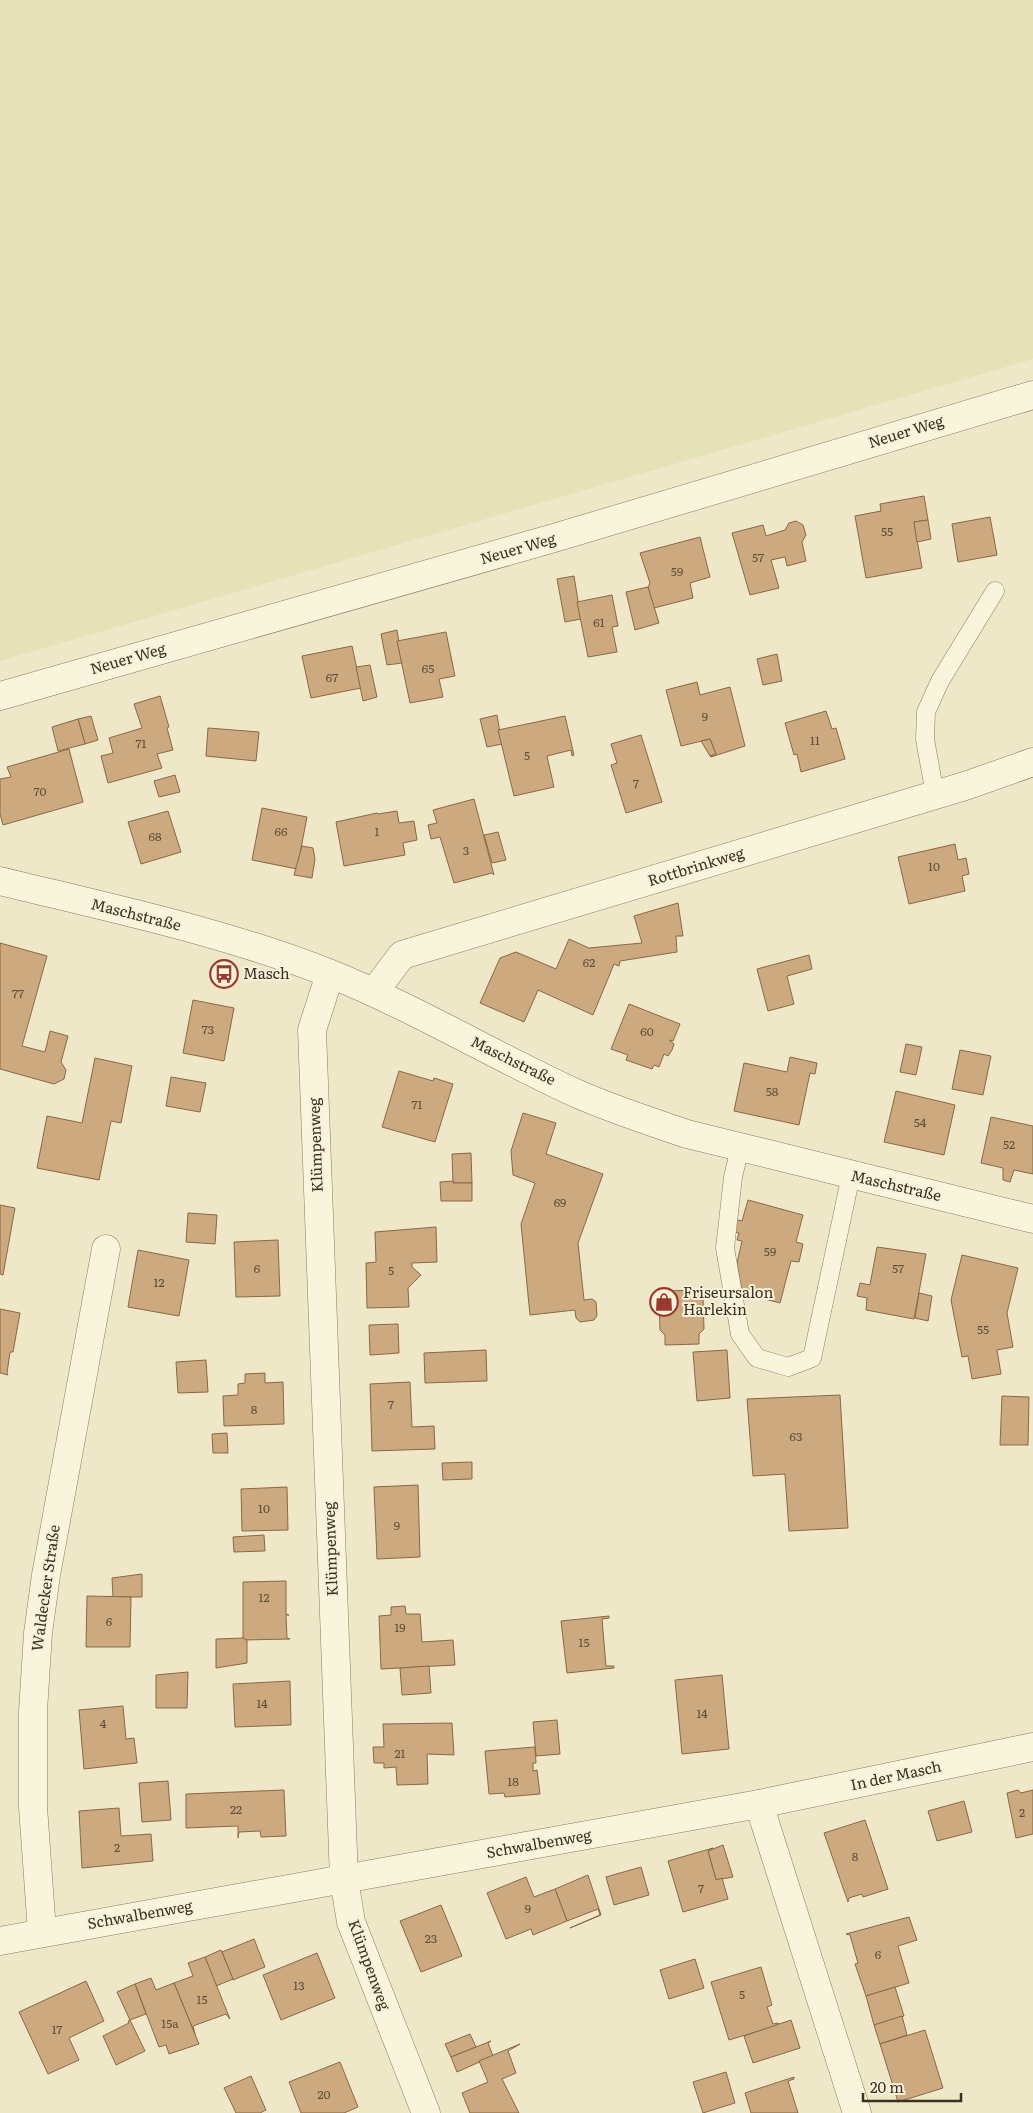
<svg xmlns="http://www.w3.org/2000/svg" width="1033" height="2113" viewBox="0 0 1033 2113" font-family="Literata,serif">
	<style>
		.farmland { fill: #e4e2b6 }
		.building { fill: #cca97f; stroke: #8a6843 }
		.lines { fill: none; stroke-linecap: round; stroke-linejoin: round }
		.service-casing { stroke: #8b7b5d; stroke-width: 19 }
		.minor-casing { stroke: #8b7b5d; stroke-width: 29 }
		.tertiary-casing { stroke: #8b7b5d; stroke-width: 29 }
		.service { stroke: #f9f4dc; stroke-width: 18 }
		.minor { stroke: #f9f4dc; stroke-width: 28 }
		.tertiary { stroke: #f9f4dc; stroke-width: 28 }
		.labels { text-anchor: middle; stroke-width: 4; stroke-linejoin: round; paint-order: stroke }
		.number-label { font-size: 12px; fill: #604f38 }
		.street-label { font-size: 15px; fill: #3c3121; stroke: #f6f1d9 }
		.poi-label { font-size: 15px; fill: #3c3121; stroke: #f6f1d9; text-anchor: start }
	</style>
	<rect width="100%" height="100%" fill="#eee8c9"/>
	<!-- farmland -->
	<path class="farmland" d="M 0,0 L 1033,0 L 1033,359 L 0,661 Z"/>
	<!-- building -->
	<g class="building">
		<path d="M 924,496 L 928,520 L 914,522 L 922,568 L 866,578 L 855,516 L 881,511 L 880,504 Z"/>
		<path d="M 990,517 L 997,555 L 958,562 L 952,524 Z"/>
		<path d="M 928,520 L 931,539 L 917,542 L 914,522 Z"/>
		<path d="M 796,521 L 803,525 L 806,535 L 802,542 L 806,561 L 787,566 L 785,557 L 771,560 L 779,588 L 750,595 L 732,533 L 763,525 L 766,536 L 785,530 L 789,523 Z"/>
		<path d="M 700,537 L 710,577 L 690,583 L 693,598 L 654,608 L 648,587 L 650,583 L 640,553 Z"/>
		<path d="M 574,576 L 581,619 L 565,622 L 557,579 Z"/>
		<path d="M 648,587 L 659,623 L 635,630 L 626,592 Z"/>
		<path d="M 612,595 L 618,626 L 612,627 L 617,652 L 588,657 L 577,602 Z"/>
		<path d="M 397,630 L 402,663 L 387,665 L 381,634 Z"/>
		<path d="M 446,632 L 455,676 L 439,679 L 443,697 L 410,703 L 397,641 Z"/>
		<path d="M 352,646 L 361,688 L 311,698 L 302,656 Z"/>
		<path d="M 777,654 L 782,681 L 763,685 L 757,659 Z"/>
		<path d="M 370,665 L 377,697 L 363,701 L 356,667 Z"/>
		<path d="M 697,682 L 700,695 L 730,687 L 745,746 L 711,757 L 710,756 L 716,754 L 710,739 L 681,746 L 666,690 Z"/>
		<path d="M 160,696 L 169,727 L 167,728 L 173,750 L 157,754 L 162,768 L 108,783 L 101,756 L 113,753 L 109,738 L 142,728 L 134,704 Z"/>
		<path d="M 826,711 L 832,729 L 836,728 L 845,759 L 801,772 L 797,754 L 794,755 L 785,723 Z"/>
		<path d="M 497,715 L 502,744 L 487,747 L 480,719 Z"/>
		<path d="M 91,716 L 98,740 L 85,744 L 78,719 Z"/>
		<path d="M 565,716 L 574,755 L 572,756 L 571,750 L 547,756 L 554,787 L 514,796 L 498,730 Z"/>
		<path d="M 78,719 L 85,744 L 58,751 L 52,727 Z"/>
		<path d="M 208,728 L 259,732 L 256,761 L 206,756 Z"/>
		<path d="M 641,735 L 662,802 L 626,813 L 611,765 L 617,763 L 611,744 Z"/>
		<path d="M 710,739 L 716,754 L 710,756 L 701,741 Z"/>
		<path d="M 69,749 L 83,802 L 3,825 L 0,814 L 0,779 L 11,777 L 7,767 Z"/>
		<path d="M 175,775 L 180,792 L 159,797 L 154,781 Z"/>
		<path d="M 474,799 L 494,875 L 492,873 L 454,883 L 440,837 L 431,839 L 428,825 L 437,823 L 433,810 Z"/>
		<path d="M 262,808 L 307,817 L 297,869 L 252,860 Z"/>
		<path d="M 168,811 L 181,852 L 141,864 L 128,822 Z"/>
		<path d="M 397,811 L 399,823 L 414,821 L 417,840 L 403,843 L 405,855 L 344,866 L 336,822 L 377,813 L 378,814 Z"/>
		<path d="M 498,832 L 506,860 L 492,863 L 484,835 Z"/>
		<path d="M 955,844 L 958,860 L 966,858 L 969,874 L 962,876 L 965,891 L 909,904 L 898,857 Z"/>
		<path d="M 302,846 L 313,848 L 315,859 L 312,878 L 294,875 Z"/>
		<path d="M 678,903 L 683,936 L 676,936 L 677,952 L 620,961 L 619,966 L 614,964 L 593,1015 L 538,990 L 524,1022 L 480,1003 L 500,958 L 516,952 L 556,969 L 569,939 L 589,948 L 642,943 L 634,916 Z"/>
		<path d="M 0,943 L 47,956 L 22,1046 L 45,1052 L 50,1031 L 68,1036 L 61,1062 L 66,1070 L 64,1079 L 54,1084 L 0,1069 Z"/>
		<path d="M 809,955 L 812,969 L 787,976 L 794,1004 L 768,1011 L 757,969 Z"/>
		<path d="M 193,1000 L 234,1008 L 224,1061 L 183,1053 Z"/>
		<path d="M 629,1004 L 680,1024 L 673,1041 L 669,1040 L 674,1044 L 672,1050 L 668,1056 L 664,1054 L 659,1067 L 654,1065 L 652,1069 L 626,1060 L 628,1055 L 611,1049 Z"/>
		<path d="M 906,1044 L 922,1047 L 916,1075 L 900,1072 Z"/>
		<path d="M 960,1050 L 991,1056 L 983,1095 L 952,1089 Z"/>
		<path d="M 790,1057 L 817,1063 L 815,1074 L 810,1073 L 799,1125 L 734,1111 L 744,1063 L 787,1072 Z"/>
		<path d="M 95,1058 L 132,1066 L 121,1123 L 111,1121 L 99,1180 L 37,1168 L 47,1116 L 82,1123 Z"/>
		<path d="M 399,1071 L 433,1081 L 434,1078 L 453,1084 L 435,1142 L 382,1127 Z"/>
		<path d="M 171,1077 L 206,1083 L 200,1112 L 166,1106 Z"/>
		<path d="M 896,1091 L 955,1105 L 944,1155 L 884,1142 Z"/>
		<path d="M 523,1113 L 556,1123 L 546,1154 L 603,1174 L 578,1243 L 584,1300 L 592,1299 L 596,1302 L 597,1316 L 594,1320 L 580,1322 L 576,1318 L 575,1310 L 530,1315 L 521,1224 L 535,1183 L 513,1175 L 511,1151 Z"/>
		<path d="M 991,1117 L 1033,1126 L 1033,1174 L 1014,1170 L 1010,1182 L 1003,1180 L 1003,1168 L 981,1163 Z"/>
		<path d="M 471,1153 L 472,1183 L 453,1183 L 452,1154 Z"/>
		<path d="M 453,1181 L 453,1183 L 472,1183 L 472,1201 L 441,1201 L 440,1182 Z"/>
		<path d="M 748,1200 L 803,1215 L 796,1242 L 803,1244 L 799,1262 L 791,1261 L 780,1303 L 742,1293 L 737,1263 L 742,1241 L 737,1240 L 739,1233 L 734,1232 L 734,1219 L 742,1221 Z"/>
		<path d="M 0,1205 L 15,1208 L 3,1275 L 0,1274 Z"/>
		<path d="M 188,1213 L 217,1215 L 215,1244 L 186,1242 Z"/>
		<path d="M 436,1227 L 437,1262 L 412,1263 L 412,1267 L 421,1275 L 408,1288 L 409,1307 L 367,1308 L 366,1263 L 376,1262 L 375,1232 Z"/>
		<path d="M 278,1240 L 280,1296 L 236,1297 L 234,1242 Z"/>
		<path d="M 877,1247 L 926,1254 L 914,1319 L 866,1310 L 867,1298 L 857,1296 L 860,1283 L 870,1285 Z"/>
		<path d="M 138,1250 L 189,1260 L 179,1316 L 128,1307 Z"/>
		<path d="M 962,1255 L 1018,1268 L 1007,1313 L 1013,1347 L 997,1350 L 1001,1374 L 972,1379 L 968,1356 L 962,1357 L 951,1300 Z"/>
		<path d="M 698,1290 L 703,1297 L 704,1329 L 699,1334 L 699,1344 L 665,1345 L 665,1335 L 660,1330 L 659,1296 L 664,1291 Z"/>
		<path d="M 919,1293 L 932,1296 L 928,1321 L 915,1318 Z"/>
		<path d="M 0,1309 L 20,1313 L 13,1352 L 10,1352 L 7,1373 L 8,1375 L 0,1373 Z"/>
		<path d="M 398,1324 L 399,1353 L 370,1355 L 369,1325 Z"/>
		<path d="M 486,1350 L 487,1381 L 425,1383 L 424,1353 Z"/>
		<path d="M 727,1350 L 730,1398 L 697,1401 L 693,1352 Z"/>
		<path d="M 206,1360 L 208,1392 L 178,1393 L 176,1362 Z"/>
		<path d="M 265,1373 L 265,1383 L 283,1382 L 284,1424 L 224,1426 L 223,1396 L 238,1395 L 238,1384 L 245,1383 L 245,1374 Z"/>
		<path d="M 410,1382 L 412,1427 L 434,1426 L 435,1449 L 372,1451 L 370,1384 Z"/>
		<path d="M 840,1395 L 848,1528 L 789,1531 L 785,1474 L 753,1476 L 747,1399 Z"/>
		<path d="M 1002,1396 L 1029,1397 L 1028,1445 L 1000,1445 Z"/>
		<path d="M 227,1433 L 228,1453 L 213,1453 L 212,1434 Z"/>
		<path d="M 472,1462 L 472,1479 L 443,1480 L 442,1463 Z"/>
		<path d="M 418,1485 L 420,1557 L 377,1559 L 374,1487 Z"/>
		<path d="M 287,1487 L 288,1530 L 242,1531 L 241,1489 Z"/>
		<path d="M 264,1535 L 265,1551 L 234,1552 L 233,1537 Z"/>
		<path d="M 142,1574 L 142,1597 L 113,1597 L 112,1578 Z"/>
		<path d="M 286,1581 L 286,1614 L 289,1615 L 286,1615 L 287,1638 L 290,1639 L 243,1640 L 243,1582 Z"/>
		<path d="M 87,1596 L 131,1597 L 130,1647 L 86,1647 Z"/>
		<path d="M 405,1606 L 406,1614 L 420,1614 L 422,1642 L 453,1640 L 455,1665 L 381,1669 L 379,1616 L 391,1615 L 391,1607 Z"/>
		<path d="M 609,1616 L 609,1618 L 602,1619 L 606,1666 L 614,1666 L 614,1668 L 567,1673 L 561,1621 Z"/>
		<path d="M 243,1638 L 247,1640 L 247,1663 L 216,1668 L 216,1639 Z"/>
		<path d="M 429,1666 L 431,1693 L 402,1695 L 400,1668 Z"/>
		<path d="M 188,1672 L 187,1708 L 156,1708 L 156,1675 Z"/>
		<path d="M 722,1675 L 729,1749 L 682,1754 L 675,1680 Z"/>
		<path d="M 290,1681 L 291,1725 L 235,1727 L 233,1684 Z"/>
		<path d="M 123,1706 L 126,1739 L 134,1738 L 137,1763 L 84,1769 L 79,1710 Z"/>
		<path d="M 557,1720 L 560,1754 L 536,1756 L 533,1722 Z"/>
		<path d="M 452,1723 L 454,1755 L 427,1754 L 428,1784 L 397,1785 L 396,1767 L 384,1768 L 384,1763 L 374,1763 L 373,1747 L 384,1747 L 383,1724 Z"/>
		<path d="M 535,1747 L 536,1763 L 533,1763 L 533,1771 L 537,1770 L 540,1794 L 505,1797 L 504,1793 L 489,1794 L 485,1751 Z"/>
		<path d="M 168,1781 L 171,1820 L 142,1822 L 139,1783 Z"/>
		<path d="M 284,1790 L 286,1836 L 261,1837 L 260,1831 L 239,1832 L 238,1838 L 238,1826 L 186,1828 L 186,1794 Z"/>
		<path d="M 1018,1790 L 1021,1793 L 1033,1790 L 1033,1834 L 1016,1838 L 1007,1793 Z"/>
		<path d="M 964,1801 L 972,1832 L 937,1841 L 928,1811 Z"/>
		<path d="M 119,1808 L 121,1836 L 151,1834 L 153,1861 L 82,1868 L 79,1811 Z"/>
		<path d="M 865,1820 L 888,1889 L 863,1897 L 862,1894 L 849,1898 L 848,1902 L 824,1833 Z"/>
		<path d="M 723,1845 L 733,1877 L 716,1880 L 708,1851 Z"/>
		<path d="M 713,1848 L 708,1851 L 716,1880 L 722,1878 L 728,1899 L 683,1912 L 668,1861 Z"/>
		<path d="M 641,1867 L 649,1895 L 614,1905 L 606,1877 Z"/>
		<path d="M 588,1875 L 601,1915 L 570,1928 L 600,1915 L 598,1909 L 567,1921 L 555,1889 Z"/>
		<path d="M 526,1877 L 534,1897 L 555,1889 L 567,1921 L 533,1935 L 531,1929 L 506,1939 L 487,1893 Z"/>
		<path d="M 441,1905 L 462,1956 L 421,1972 L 400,1921 Z"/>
		<path d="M 909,1917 L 917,1940 L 898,1946 L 909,1983 L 866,1996 L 855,1964 L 858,1963 L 850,1935 L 846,1934 Z"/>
		<path d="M 254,1939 L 265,1967 L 233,1980 L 222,1952 Z"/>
		<path d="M 221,1950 L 233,1979 L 216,1986 L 205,1957 Z"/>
		<path d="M 317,1953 L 335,1998 L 281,2020 L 263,1975 Z"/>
		<path d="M 205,1957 L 230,2019 L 226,2014 L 193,2026 L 195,2034 L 174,1983 L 193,1976 L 188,1963 Z"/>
		<path d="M 695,1959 L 704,1988 L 669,1999 L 660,1970 Z"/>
		<path d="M 761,1967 L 772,2005 L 767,2007 L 773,2024 L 778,2023 L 779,2025 L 729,2040 L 711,1982 Z"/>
		<path d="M 151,1978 L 156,1990 L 174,1983 L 199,2044 L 169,2054 L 166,2045 L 159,2047 L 135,1984 Z"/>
		<path d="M 86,1981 L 104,2021 L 69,2038 L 79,2060 L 48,2074 L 19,2012 Z"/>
		<path d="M 135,1984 L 146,2014 L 130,2020 L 117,1992 Z"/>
		<path d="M 895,1987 L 904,2016 L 874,2025 L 866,1996 Z"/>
		<path d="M 902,2016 L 907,2035 L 880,2044 L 874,2025 Z"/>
		<path d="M 130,2020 L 145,2051 L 116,2065 L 103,2036 L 129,2023 L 128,2021 Z"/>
		<path d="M 791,2020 L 800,2048 L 753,2063 L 744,2036 Z"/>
		<path d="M 925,2030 L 943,2088 L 898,2102 L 880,2044 Z"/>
		<path d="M 470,2034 L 476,2047 L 451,2057 L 445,2044 Z"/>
		<path d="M 491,2041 L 488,2043 L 493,2056 L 457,2072 L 451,2057 Z"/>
		<path d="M 520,2044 L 508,2051 L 516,2073 L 502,2079 L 519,2113 L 470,2113 L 462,2093 L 488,2082 L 479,2061 Z"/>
		<path d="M 340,2062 L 358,2107 L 344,2113 L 301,2113 L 289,2082 Z"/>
		<path d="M 726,2072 L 735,2103 L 703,2113 L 693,2082 Z"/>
		<path d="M 251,2076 L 266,2110 L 260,2113 L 236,2113 L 224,2088 Z"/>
		<path d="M 794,2077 L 794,2079 L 788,2081 L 798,2113 L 751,2113 L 745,2093 Z"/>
	</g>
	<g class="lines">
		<defs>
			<g id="service">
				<path d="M 935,795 L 925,739 L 926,712 L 940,681 L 995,591"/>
				<path d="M 740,1148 L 733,1177 L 725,1248 L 740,1334 L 757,1358 L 788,1367 L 812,1358 L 851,1175"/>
			</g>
			<g id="minor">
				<path d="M 0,696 L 554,538 L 1033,395"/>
				<path d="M 330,974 L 312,1030 L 344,1879 L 351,1922 L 426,2113"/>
				<path d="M 374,992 L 402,955 L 965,786 L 1033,762"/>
				<path d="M 759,1804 L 857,2113"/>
				<path d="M 42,1932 L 33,1807 L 33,1711 L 38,1633 L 46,1575 L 106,1249"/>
				<path d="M 0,1941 L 759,1804 L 1033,1747"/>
			</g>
			<path id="tertiary" d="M 0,881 C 111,908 225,932 331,974 C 417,1009 496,1057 580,1095 C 615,1110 651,1122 687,1134 L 1033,1219"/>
		</defs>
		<!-- service casing -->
		<use href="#service" class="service-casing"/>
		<!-- minor casing -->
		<use href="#minor" class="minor-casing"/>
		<!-- tertiary casing -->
		<use href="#tertiary" class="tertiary-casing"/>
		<!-- service -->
		<use href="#service" class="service"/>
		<!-- minor -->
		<use href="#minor" class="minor"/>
		<!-- tertiary -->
		<use href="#tertiary" class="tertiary"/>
	</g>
	<!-- icons -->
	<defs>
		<symbol id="bus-ring" viewBox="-11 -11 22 22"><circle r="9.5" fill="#f6f1d9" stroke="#9a3a2e" stroke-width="1.5"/><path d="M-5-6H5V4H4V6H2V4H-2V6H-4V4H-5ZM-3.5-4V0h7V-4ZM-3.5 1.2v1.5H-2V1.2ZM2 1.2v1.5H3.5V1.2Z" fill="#9a3a2e"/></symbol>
		<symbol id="shop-ring" viewBox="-11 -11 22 22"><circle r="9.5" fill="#f6f1d9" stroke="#9a3a2e" stroke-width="1.5"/><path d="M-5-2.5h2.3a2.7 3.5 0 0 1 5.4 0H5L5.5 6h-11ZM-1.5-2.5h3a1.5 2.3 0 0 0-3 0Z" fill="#9a3a2e"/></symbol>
	</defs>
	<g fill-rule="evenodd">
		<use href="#bus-ring" x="208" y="958" width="32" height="32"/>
		<use href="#shop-ring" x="648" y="1286" width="32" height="32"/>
	</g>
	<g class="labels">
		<!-- number labels -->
		<g class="number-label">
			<text x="887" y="536">55</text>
			<text x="758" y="562">57</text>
			<text x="677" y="576">59</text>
			<text x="599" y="627">61</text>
			<text x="428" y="673">65</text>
			<text x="332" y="682">67</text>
			<text x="705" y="721">9</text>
			<text x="815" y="745">11</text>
			<text x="141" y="748">71</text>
			<text x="527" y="760">5</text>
			<text x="636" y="788">7</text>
			<text x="40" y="796">70</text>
			<text x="281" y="836">66</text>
			<text x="377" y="836">1</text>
			<text x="155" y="841">68</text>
			<text x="466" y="855">3</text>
			<text x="934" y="871">10</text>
			<text x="589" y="967">62</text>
			<text x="18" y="998">77</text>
			<text x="208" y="1034">73</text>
			<text x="647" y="1036">60</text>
			<text x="772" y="1096">58</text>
			<text x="417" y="1109">71</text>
			<text x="920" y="1127">54</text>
			<text x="1009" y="1149">52</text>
			<text x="560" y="1207">69</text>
			<text x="770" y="1256">59</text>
			<text x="257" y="1273">6</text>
			<text x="898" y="1273">57</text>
			<text x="391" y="1275">5</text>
			<text x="159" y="1287">12</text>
			<text x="983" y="1334">55</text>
			<text x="391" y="1409">7</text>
			<text x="254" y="1414">8</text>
			<text x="796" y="1441">63</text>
			<text x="264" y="1513">10</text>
			<text x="397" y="1530">9</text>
			<text x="264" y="1602">12</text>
			<text x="109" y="1626">6</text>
			<text x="400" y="1632">19</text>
			<text x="584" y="1647">15</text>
			<text x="262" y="1708">14</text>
			<text x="702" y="1718">14</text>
			<text x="103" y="1728">4</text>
			<text x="400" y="1758">21</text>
			<text x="513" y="1786">18</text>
			<text x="236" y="1814">22</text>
			<text x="1022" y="1817">2</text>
			<text x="117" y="1852">2</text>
			<text x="855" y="1861">8</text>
			<text x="701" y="1893">7</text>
			<text x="528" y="1913">9</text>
			<text x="431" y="1943">23</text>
			<text x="878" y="1959">6</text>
			<text x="299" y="1990">13</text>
			<text x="742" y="1999">5</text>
			<text x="202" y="2004">15</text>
			<text x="170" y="2028">15a</text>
			<text x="57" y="2034">17</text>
			<text x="324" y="2099">20</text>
		</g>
		<!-- street labels -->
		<g class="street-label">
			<text transform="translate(906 432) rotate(-17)" y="5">Neuer Weg</text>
			<text transform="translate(518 549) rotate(-16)" y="5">Neuer Weg</text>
			<text transform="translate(128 659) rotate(-16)" y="5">Neuer Weg</text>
			<text transform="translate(696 867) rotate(-17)" y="5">Rottbrinkweg</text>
			<text transform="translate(136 915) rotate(14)" y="5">Maschstraße</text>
			<text transform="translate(513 1061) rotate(26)" y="5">Maschstraße</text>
			<text transform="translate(316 1145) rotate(-92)" y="5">Klümpenweg</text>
			<text transform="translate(896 1186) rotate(13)" y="5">Maschstraße</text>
			<text transform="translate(331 1549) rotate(-92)" y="5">Klümpenweg</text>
			<text transform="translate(46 1588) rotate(-82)" y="5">Waldecker Straße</text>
			<text transform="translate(896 1776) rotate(-12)" y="5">In der Masch</text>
			<text transform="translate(539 1844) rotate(-10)" y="5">Schwalbenweg</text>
			<text transform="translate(140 1915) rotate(-10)" y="5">Schwalbenweg</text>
			<text transform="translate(369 1965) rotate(70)" y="5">Klümpenweg</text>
		</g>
		<!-- poi labels -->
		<g class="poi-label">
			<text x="243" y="979">Masch</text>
			<text x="683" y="1298">Friseursalon<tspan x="683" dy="17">Harlekin</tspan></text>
		</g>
	</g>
	<!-- scale -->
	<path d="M863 2093v8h98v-8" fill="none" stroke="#3c3121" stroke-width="2.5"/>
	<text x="870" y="2093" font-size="15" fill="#3c3121" stroke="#f6f1d9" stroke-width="4" paint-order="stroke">20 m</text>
</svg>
